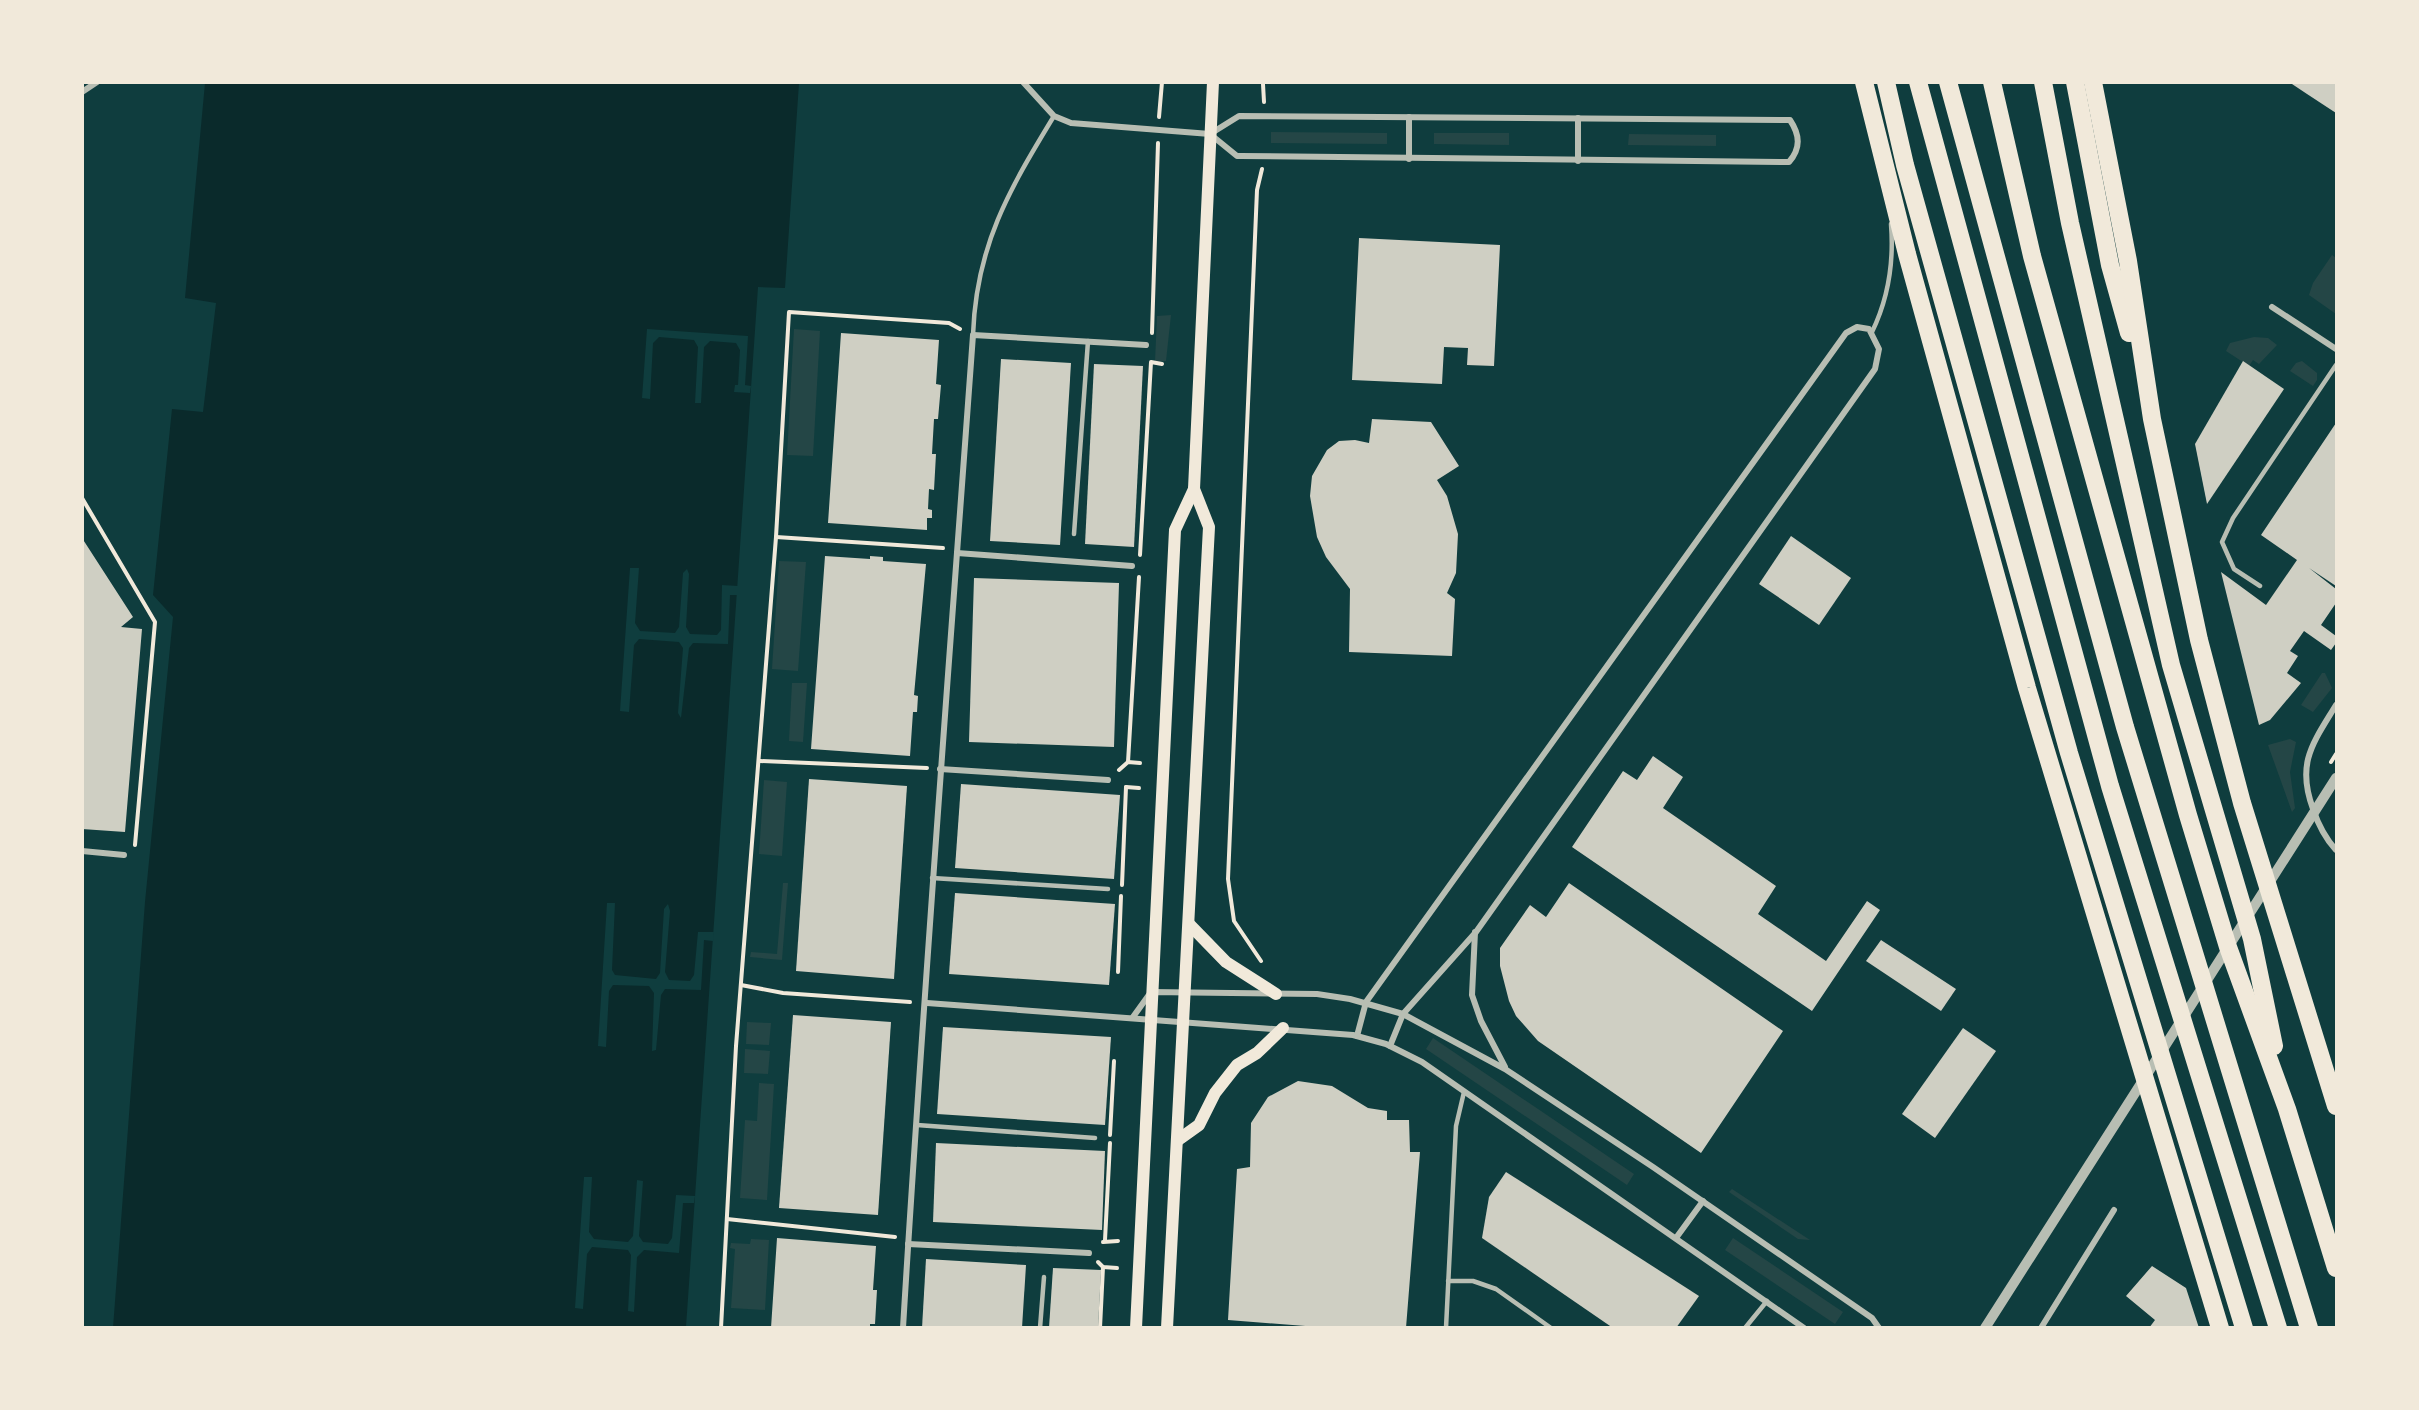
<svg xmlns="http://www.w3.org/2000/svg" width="2419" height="1410" viewBox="0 0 2419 1410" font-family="'PT Sans',sans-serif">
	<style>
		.green { fill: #244646 }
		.water { fill: #0a2a2b }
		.pier { fill: #0f3d3e }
		.building { fill: #cfcfc3 }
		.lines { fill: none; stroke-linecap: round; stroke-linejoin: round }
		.path { stroke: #f1e9da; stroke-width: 4 }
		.service { stroke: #b8beb3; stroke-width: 4.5 }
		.minor { stroke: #b8beb3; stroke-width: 6 }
		.tertiary { stroke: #b8beb3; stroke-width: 10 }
		.secondary { stroke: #f1e9da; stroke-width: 12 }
		.motorway { stroke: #f1e9da; stroke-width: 18 }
	</style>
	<rect width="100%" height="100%" fill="#0f3d3e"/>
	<!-- green -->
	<g class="green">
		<path d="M 1271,132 L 1387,133 L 1387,144 L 1271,143 Z"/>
		<path d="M 1434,133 L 1509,133 L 1509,145 L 1434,144 Z"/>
		<path d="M 1629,134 L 1716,135 L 1716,146 L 1628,145 Z"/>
		<path d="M 2332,255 L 2336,258 L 2336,314 L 2309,295 L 2313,283 Z"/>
		<path d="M 1171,315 L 1166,361 L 1155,362 L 1157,316 Z"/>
		<path d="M 794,329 L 820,331 L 813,456 L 787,455 Z"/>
		<path d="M 2254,337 L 2268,338 L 2277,345 L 2259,364 L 2253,360 L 2249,366 L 2226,351 L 2230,343 Z"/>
		<path d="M 2302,361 L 2317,373 L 2317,380 L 2313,386 L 2290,371 L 2296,363 Z"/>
		<path d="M 779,561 L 806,562 L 798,671 L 772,669 Z"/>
		<path d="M 2322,673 L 2325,673 L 2332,688 L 2313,712 L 2301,705 Z"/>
		<path d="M 792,683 L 807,683 L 803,742 L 789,741 Z"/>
		<path d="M 2290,739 L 2296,742 L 2290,772 L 2295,808 L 2292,812 L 2268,745 Z"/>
		<path d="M 764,780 L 787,782 L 782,856 L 759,854 Z"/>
		<path d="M 783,883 L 788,883 L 782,960 L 750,957 L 751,952 L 777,954 Z"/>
		<path d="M 747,1022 L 771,1023 L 769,1045 L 746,1044 Z"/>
		<path d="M 1433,1038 L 1634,1174 L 1627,1185 L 1426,1049 Z"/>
		<path d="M 745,1049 L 770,1051 L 768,1074 L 744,1073 Z"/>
		<path d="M 759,1083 L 774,1084 L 767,1200 L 740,1198 L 745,1120 L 757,1121 Z"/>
		<path d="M 1732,1189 L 1810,1240 L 1798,1239 L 1729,1192 Z"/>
		<path d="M 1733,1238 L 1843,1312 L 1835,1324 L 1725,1250 Z"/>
		<path d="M 751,1239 L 769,1240 L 765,1310 L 731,1308 L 735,1249 L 730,1248 L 731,1243 L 750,1244 Z"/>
	</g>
	<!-- water -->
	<path class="water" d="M 205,83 L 799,83 L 785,288 L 758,287 L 686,1327 L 113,1328 L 145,902 L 173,617 L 153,595 L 172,409 L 203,412 L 216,303 L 185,298 Z"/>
	<!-- pier -->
	<g class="pier">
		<path d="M 647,329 L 748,336 L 745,385 L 751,386 L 750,393 L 734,392 L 735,385 L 738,385 L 740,350 L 736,343 L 710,341 L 704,347 L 701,403 L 695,403 L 698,347 L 694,340 L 659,337 L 653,343 L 650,399 L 642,398 Z"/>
		<path d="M 630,568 L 639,568 L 635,623 L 640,631 L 675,633 L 679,627 L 683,573 L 687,569 L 689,574 L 686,627 L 690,634 L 717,635 L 721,630 L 722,585 L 738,586 L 738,595 L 730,595 L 728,644 L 693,643 L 689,648 L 681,718 L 678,713 L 683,648 L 679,642 L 639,639 L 634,645 L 629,712 L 620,711 Z"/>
		<path d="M 607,903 L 615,903 L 612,970 L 615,975 L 656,979 L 660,973 L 664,909 L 668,904 L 670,911 L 665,972 L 669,980 L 690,981 L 694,975 L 698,932 L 714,932 L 713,941 L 704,940 L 701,990 L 665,989 L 661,995 L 656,1050 L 652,1051 L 654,993 L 649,986 L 613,985 L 609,991 L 606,1047 L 598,1046 Z"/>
		<path d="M 584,1177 L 592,1177 L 589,1232 L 594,1239 L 628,1242 L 633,1236 L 637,1180 L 643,1181 L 639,1236 L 643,1242 L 668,1244 L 672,1238 L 676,1195 L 695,1196 L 694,1203 L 683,1203 L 679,1253 L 644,1250 L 637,1257 L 634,1312 L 628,1311 L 631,1255 L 628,1250 L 592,1247 L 587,1254 L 583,1309 L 575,1308 Z"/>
	</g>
	<!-- building -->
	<g class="building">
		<path d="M 2289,82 L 2336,82 L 2336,113 L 2307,94 Z"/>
		<path d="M 1359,238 L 1500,245 L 1494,366 L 1467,365 L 1468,348 L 1444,347 L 1442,384 L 1352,380 Z"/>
		<path d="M 841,333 L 939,340 L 936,384 L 941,385 L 938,419 L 934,419 L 932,454 L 936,454 L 934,490 L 929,489 L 928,509 L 932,510 L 932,518 L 927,518 L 927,530 L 828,523 Z"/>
		<path d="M 1001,359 L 1071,363 L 1060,545 L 990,541 Z"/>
		<path d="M 2243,361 L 2284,389 L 2207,504 L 2195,444 Z"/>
		<path d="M 1094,364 L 1143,366 L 1134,547 L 1085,544 Z"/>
		<path d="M 1372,419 L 1431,422 L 1459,466 L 1437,480 L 1447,496 L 1458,534 L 1456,573 L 1447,593 L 1455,599 L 1452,656 L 1349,652 L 1350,589 L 1326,557 L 1317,537 L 1310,496 L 1312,476 L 1327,450 L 1339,441 L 1355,440 L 1369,443 Z"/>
		<path d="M 2336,423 L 2336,586 L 2309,568 L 2336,589 L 2336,603 L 2321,625 L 2336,636 L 2336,643 L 2331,650 L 2304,631 L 2290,651 L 2298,656 L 2287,673 L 2301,683 L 2270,720 L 2259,725 L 2221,572 L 2266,605 L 2297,560 L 2261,535 Z"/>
		<path d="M 1791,536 L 1851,578 L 1819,625 L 1759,584 Z"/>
		<path d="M 82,538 L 133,617 L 121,627 L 142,629 L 125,832 L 82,829 Z"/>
		<path d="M 825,556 L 870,559 L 870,556 L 883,557 L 883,561 L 926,564 L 914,695 L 918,696 L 917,712 L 913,712 L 910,756 L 811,749 Z"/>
		<path d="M 974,578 L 1119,583 L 1114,747 L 969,742 Z"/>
		<path d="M 1653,756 L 1683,777 L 1663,808 L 1776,886 L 1758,914 L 1826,961 L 1867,901 L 1880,910 L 1812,1011 L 1572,847 L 1623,771 L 1637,780 Z"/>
		<path d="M 809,779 L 907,786 L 894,979 L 796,971 Z"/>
		<path d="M 961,784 L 1120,795 L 1114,879 L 955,868 Z"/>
		<path d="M 1569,883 L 1783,1031 L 1701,1153 L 1538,1041 L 1516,1016 L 1509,1001 L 1500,966 L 1500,948 L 1530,905 L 1546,917 Z"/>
		<path d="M 955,893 L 1115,904 L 1109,985 L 949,974 Z"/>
		<path d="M 1881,940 L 1956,989 L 1941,1011 L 1866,961 Z"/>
		<path d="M 793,1015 L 891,1022 L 878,1215 L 779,1208 Z"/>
		<path d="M 943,1027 L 1111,1037 L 1105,1125 L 937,1114 Z"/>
		<path d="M 1963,1028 L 1996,1051 L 1935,1138 L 1902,1114 Z"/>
		<path d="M 1298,1081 L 1332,1086 L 1368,1108 L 1387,1111 L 1387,1120 L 1409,1120 L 1410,1152 L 1420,1152 L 1406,1328 L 1331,1328 L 1228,1320 L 1237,1169 L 1250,1167 L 1251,1123 L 1268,1097 Z"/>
		<path d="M 936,1143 L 1105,1151 L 1102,1230 L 933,1222 Z"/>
		<path d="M 1506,1172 L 1699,1296 L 1676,1328 L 1613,1328 L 1482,1238 L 1489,1197 Z"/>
		<path d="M 777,1238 L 876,1246 L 873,1290 L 877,1290 L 875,1324 L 870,1324 L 870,1328 L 771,1328 Z"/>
		<path d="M 926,1259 L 1026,1265 L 1022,1328 L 922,1328 Z"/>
		<path d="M 2152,1266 L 2186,1288 L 2199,1328 L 2149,1328 L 2155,1320 L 2126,1296 Z"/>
		<path d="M 1053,1268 L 1101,1270 L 1098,1328 L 1049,1328 Z"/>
	</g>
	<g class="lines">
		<!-- path -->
		<g class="path">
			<path d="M 1263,84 L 1264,102"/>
			<path d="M 1159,117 L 1162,82"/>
			<path d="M 1152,333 L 1158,143"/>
			<path d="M 82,498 L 155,622 L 135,845"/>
			<path d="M 776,537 L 943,548"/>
			<path d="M 1140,555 L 1151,362 L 1162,364"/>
			<path d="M 760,761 L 927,768"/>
			<path d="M 1128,762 L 1139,577"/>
			<path d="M 2331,762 L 2336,754"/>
			<path d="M 1119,770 L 1128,762 L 1140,763"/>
			<path d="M 1126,787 L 1139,788"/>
			<path d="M 1122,885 L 1126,787"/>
			<path d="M 1261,961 L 1234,921 L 1228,879 L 1257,190 L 1262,169"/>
			<path d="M 1118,972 L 1121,896"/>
			<path d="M 741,985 L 783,993 L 910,1002"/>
			<path d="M 1110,1135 L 1114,1061"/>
			<path d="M 727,1219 L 895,1237"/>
			<path d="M 1105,1240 L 1110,1143"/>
			<path d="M 1103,1242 L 1118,1241"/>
			<path d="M 1098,1262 L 1103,1267 L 1117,1268"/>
			<path d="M 721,1328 L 736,1046 L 776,537 L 789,312 L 949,323 L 960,329"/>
			<path d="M 1100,1328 L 1103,1267"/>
		</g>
		<!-- service -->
		<g class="service">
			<path d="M 1872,332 C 1889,297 1894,262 1891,224"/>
			<path d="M 973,335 C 976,246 1009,190 1054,116"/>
			<path d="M 1074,534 L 1088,341"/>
			<path d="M 2260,586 L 2234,569 L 2222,542 L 2233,518 L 2336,365"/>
			<path d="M 932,878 L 1108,889"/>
			<path d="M 917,1125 L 1095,1138"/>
			<path d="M 1448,1281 L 1473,1281 L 1496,1289 L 1551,1328"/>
			<path d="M 1040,1328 L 1044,1277"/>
			<path d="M 1446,1328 L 1456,1126 L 1464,1092"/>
			<path d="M 1745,1328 L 1767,1301"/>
		</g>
		<!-- minor -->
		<g class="minor">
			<path d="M 1023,82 L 1054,116 L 1071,123 L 1210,134"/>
			<path d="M 82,92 L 97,82"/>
			<path d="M 1239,116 L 1790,120 C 1800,135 1801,148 1789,162 L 1241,156 L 1237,156 L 1210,134 Z"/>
			<path d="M 1578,118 L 1578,161"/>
			<path d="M 1409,159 L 1409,117"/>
			<path d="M 2272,307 L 2336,349"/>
			<path d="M 957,553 L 1132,566"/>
			<path d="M 2336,705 C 2313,743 2296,763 2313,809 C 2318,824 2325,838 2336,850"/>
			<path d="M 940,769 L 1108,780"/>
			<path d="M 82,851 L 124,855"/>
			<path d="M 1475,932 L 1472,995 L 1481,1021 L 1505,1067"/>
			<path d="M 927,1003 L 1353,1035 L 1386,1044 L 1422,1062 L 1804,1328"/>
			<path d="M 1133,1017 L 1151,992 L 1317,994 L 1350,999 L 1403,1014 L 1505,1069 L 1653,1167 L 1872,1318 L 1879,1328"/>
			<path d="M 1357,1036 L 1366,1002 L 1846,333 L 1857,327 L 1869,329 L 1879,349 L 1875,369 L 1476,932 L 1403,1014 L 1390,1046"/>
			<path d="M 1676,1238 L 1703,1201"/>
			<path d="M 908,1244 L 1089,1253"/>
			<path d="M 903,1328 C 923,996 949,666 973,335 L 1146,345"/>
			<path d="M 2041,1328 L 2114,1210"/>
		</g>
		<!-- tertiary -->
		<path class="tertiary" d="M 1985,1328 L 2336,778"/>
		<!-- secondary -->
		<g class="secondary">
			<path d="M 1189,924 L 1226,962 L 1276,994"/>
			<path d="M 1178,1140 L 1199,1125 L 1215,1093 L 1237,1065 L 1257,1053 L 1283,1028"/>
			<path d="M 1136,1328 L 1175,530 L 1194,489 L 1213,82"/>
			<path d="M 1167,1328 L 1209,527 L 1194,489"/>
		</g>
		<!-- motorway -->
		<g class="motorway">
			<path d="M 1864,82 L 1907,254 L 2027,688 L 2220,1328"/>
			<path d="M 1886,82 L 1905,165 L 2069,753 L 2244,1328"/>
			<path d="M 1918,82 L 2110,786 L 2278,1328"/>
			<path d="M 1948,82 L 2125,727 L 2309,1328"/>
			<path d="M 1992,82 L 2032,256 L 2188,815 L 2228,947 L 2287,1109 L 2336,1268"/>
			<path d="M 2043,82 L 2070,223 L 2171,665 L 2252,939 L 2274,1046"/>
			<path d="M 2075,82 L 2110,265 L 2129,333"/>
			<path d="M 2093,82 L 2128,261 L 2152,419 L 2199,640 L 2242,803 L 2336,1106"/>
		</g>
	</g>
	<!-- border -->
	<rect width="2419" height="1410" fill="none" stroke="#f1e9da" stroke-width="168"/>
</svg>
